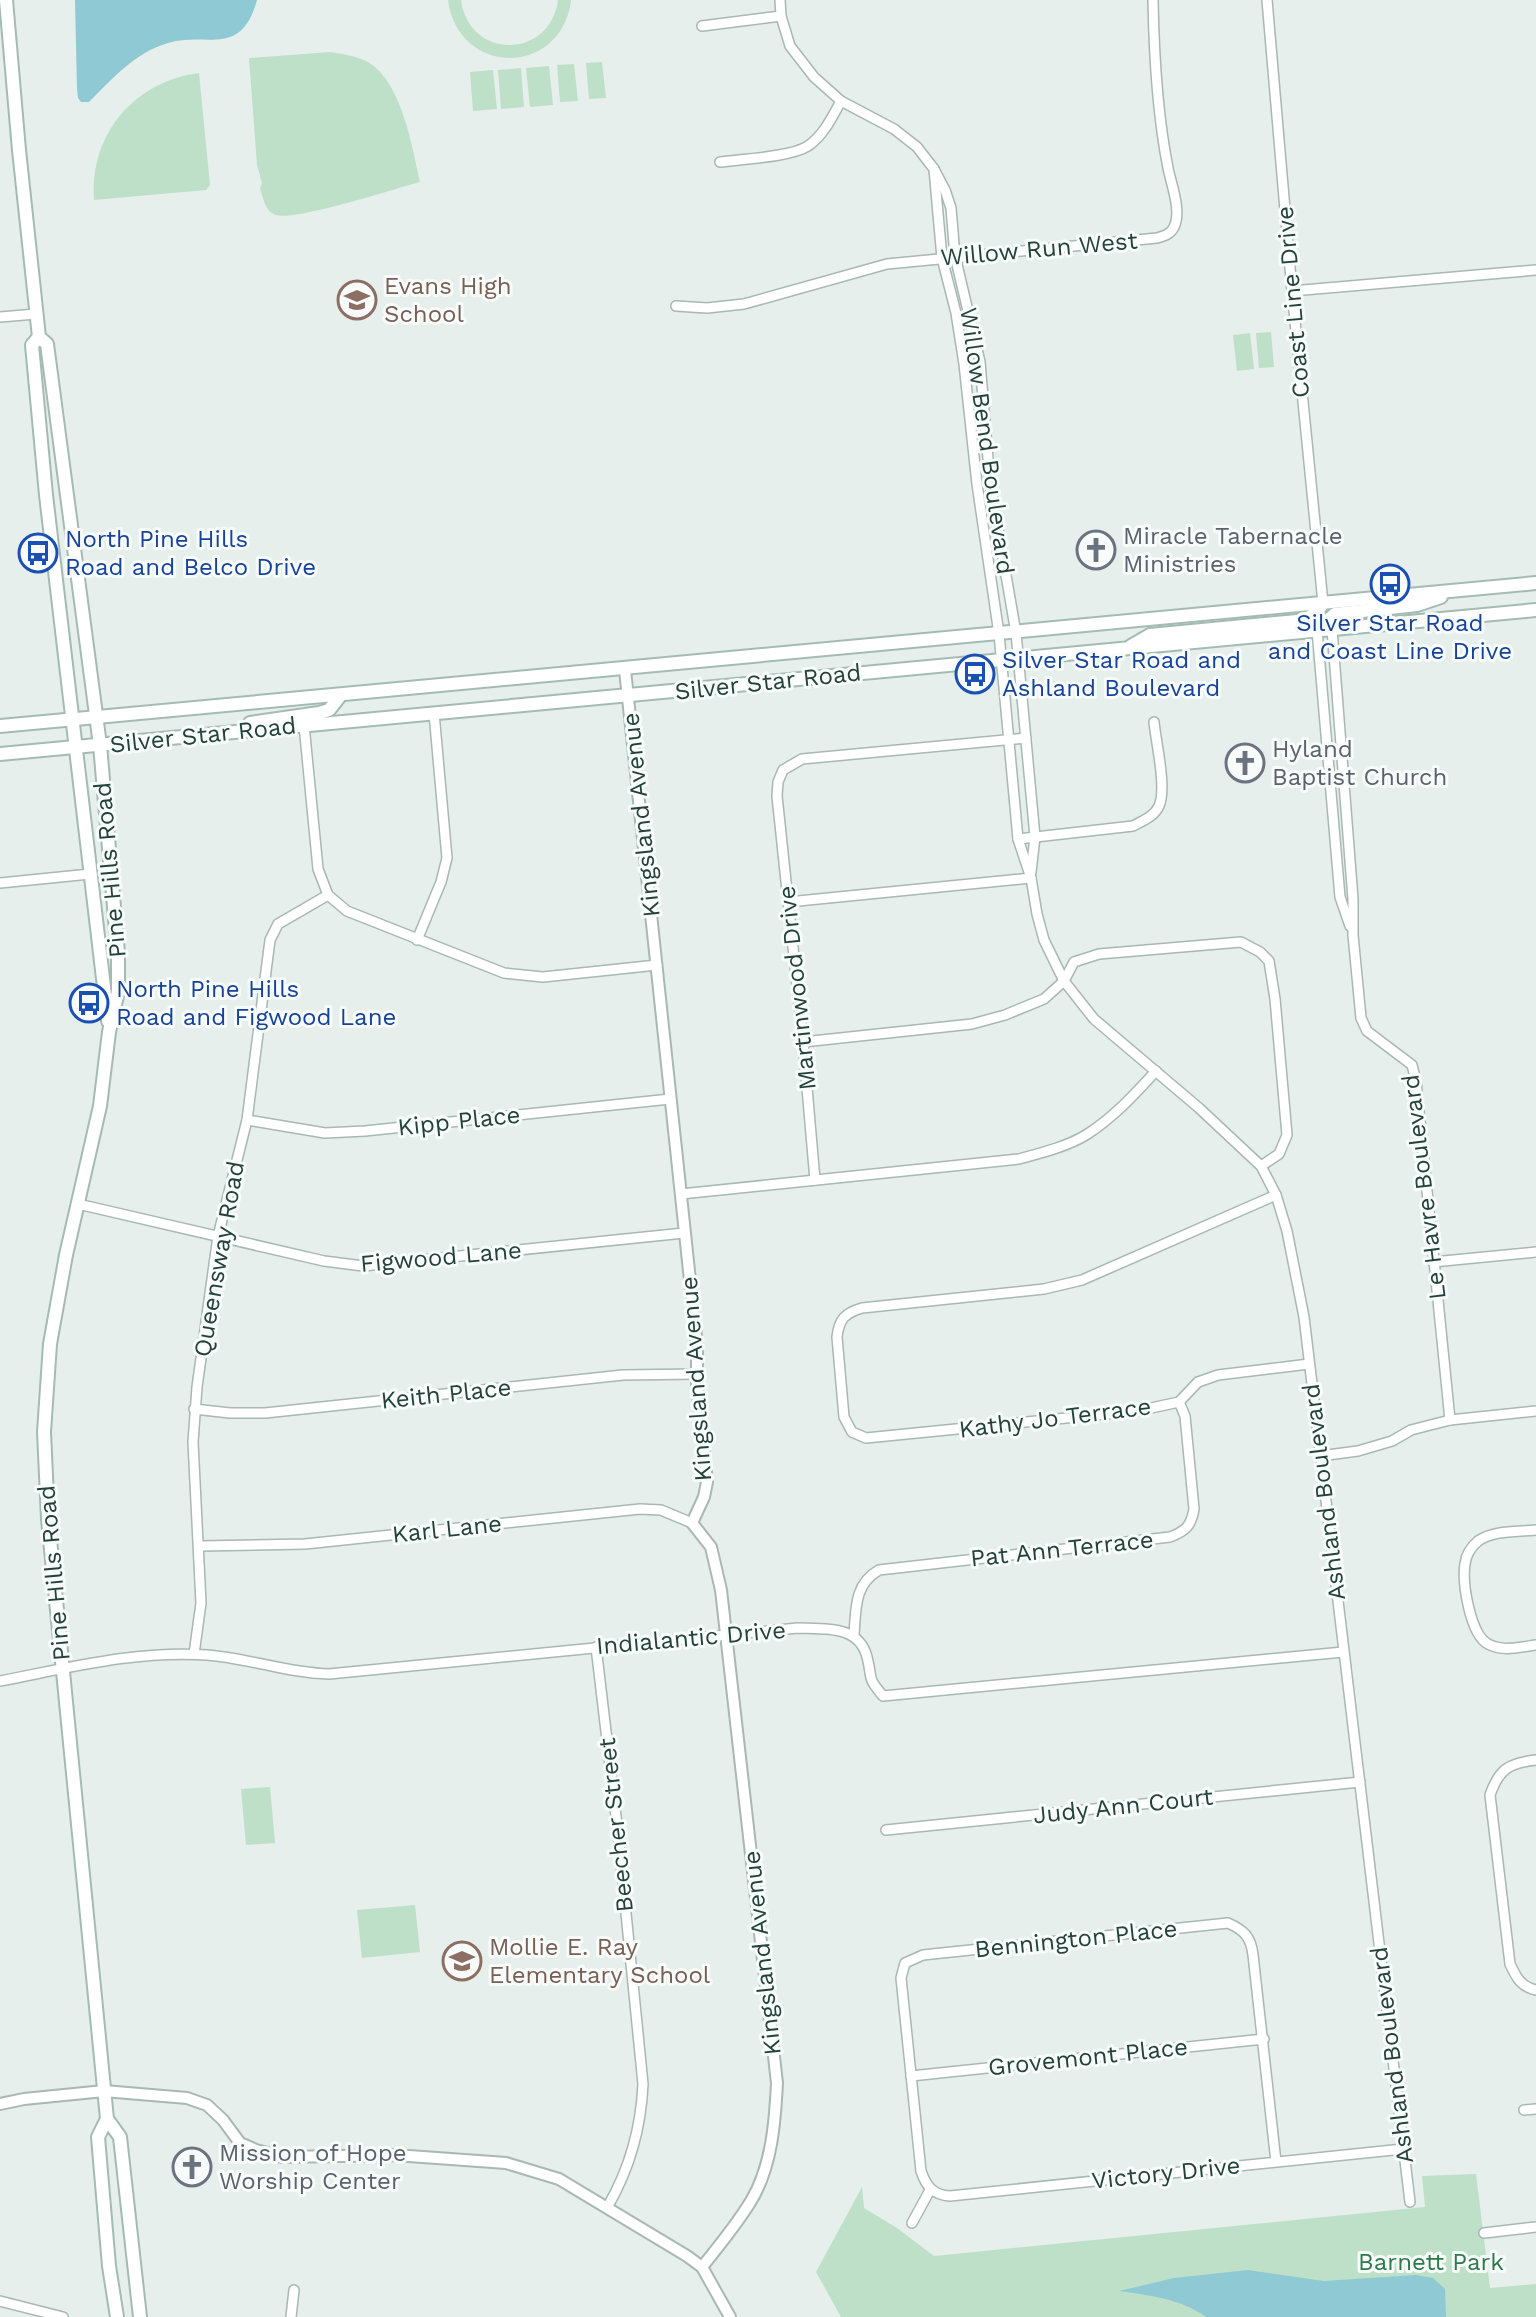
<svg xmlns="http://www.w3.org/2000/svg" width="1536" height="2317" viewBox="0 0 1536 2317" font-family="'Work Sans',sans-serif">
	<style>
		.green { fill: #bfe0c8 }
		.water { fill: #8ec9d4 }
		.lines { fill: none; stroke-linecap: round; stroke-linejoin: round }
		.minor-casing { stroke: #a8b8b2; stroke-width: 12 }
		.tertiary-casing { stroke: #a8b8b2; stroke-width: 14 }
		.secondary-casing { stroke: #a4bbb3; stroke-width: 16 }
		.minor { stroke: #fff; stroke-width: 9 }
		.tertiary { stroke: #fff; stroke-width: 10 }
		.secondary { stroke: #fff; stroke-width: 12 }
		.labels { text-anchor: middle; stroke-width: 6; stroke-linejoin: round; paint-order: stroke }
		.street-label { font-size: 24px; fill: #24423a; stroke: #f7fbf9 }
		.education-label { font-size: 24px; fill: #785e54; stroke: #f7fbf9; text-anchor: start }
		.worship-label { font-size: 24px; fill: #5b616d; stroke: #f7fbf9; text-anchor: start }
		.transit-label { font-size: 24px; fill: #164399; stroke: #f7fbf9; text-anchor: start }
		.park-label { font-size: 24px; fill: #2d7a4b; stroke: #f7fbf9 }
	</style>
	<rect width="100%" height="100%" fill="#e6efeb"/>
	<!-- green -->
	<g class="green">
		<path d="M 448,0 L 461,0 C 469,60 550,60 558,0 L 571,0 L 571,2 C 559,78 458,76 448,0 Z"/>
		<path d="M 330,52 C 342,54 357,56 368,62 C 402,82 412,147 420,182 C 394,189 296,221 276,215 C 265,212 263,197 260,188 L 262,183 L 257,165 L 249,58 Z"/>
		<path d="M 602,62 L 606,98 L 589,99 L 586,63 Z"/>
		<path d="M 574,64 L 578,101 L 560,102 L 557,65 Z"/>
		<path d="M 549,66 L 553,105 L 530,107 L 526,68 Z"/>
		<path d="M 521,68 L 524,107 L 501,109 L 498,70 Z"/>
		<path d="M 493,70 L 497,109 L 473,111 L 470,72 Z"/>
		<path d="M 199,73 L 210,185 L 206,190 L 94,200 C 89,134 135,81 199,73 Z"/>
		<path d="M 1271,332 L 1274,367 L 1259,368 L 1256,333 Z"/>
		<path d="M 1250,333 L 1254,369 L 1237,371 L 1233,335 Z"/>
		<path d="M 270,1787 L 275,1843 L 246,1845 L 241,1789 Z"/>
		<path d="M 415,1905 L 420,1952 L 362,1958 L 357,1910 Z"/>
		<path d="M 1476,2174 L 1490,2288 L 1536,2284 L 1536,2317 L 841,2317 L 816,2272 L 862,2187 L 864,2208 L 897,2228 L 934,2256 L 1425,2207 L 1422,2176 Z"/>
	</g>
	<!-- water -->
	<g class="water">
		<path d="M 75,0 L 257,0 C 241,59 205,31 168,43 C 136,52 112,79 89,102 L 81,102 L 78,98 L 77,89 Z"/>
		<path d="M 1248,2270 L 1324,2281 L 1416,2275 L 1433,2278 L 1445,2289 L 1446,2317 L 1206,2317 C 1182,2299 1148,2295 1119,2291 L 1174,2278 Z"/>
	</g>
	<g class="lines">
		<defs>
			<g id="minor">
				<path d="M 780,0 L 781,16 L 790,46 L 814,77 L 841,101 L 894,129 L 917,147 L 934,169 L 945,190 L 951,208 L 955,256 L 980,362 L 990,483 L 1016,633 L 1035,837 L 1031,872"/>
				<path d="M 1267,0 L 1292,291 L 1323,603"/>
				<path d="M 702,26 L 781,16"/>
				<path d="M 720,162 C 742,159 791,157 808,146 C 824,135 832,117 841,101"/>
				<path d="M 934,169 L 942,258 L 956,313 L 964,364 L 977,484 L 999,634 L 1018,839 L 1031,878 L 1037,914 L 1044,940 L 1064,981 L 1094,1019 L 1199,1108 L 1261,1166 L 1276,1195 L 1287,1231 L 1304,1317 L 1410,2202"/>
				<path d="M 1292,291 L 1536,270"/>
				<path d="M 676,306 L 707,308 L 744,304 L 887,264 L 1157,238 C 1164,236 1171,234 1174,227 C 1182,211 1171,184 1168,168 C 1157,113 1154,56 1153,0"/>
				<path d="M 0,317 L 36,314"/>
				<path d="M 1332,629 L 1353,899 L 1353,935 L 1361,1018 L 1367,1031 L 1412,1065 L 1416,1081 L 1450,1420"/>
				<path d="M 1317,630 L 1340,897 L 1350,926"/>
				<path d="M 304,725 L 318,869 L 328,895 L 347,911 L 504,973 L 543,977 L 657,965"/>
				<path d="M 1018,839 L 1133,826 C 1142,821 1154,817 1159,806 C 1167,788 1156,743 1154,722"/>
				<path d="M 0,883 L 90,874"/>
				<path d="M 788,902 L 1031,878"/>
				<path d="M 417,940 L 441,882 L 447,858 L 434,713"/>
				<path d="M 803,1042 L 972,1024 L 1005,1015 L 1044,999 L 1064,981 L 1074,962 L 1099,954 L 1241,942 L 1260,952 L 1269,961 L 1275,999 L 1287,1135 L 1279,1154 L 1261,1166"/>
				<path d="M 247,1120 L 325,1133 L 365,1131 L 670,1099"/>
				<path d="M 815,1180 L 803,1042 L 777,796 L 778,782 L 783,770 L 802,759 L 1026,738"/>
				<path d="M 681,1194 L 1019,1159 C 1041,1153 1066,1147 1086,1135 C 1113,1118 1135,1094 1156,1071"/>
				<path d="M 1276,1195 L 1082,1280 L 1044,1289 L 862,1308 C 845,1313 839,1319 837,1337 L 844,1417 L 852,1432 L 866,1438 L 1137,1411 L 1179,1402 L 1198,1382 L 1218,1375 L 1309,1364"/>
				<path d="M 78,1204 L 324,1261 L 363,1266 L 684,1233"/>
				<path d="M 1433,1262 L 1536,1252"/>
				<path d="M 194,1409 L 230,1413 L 265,1413 L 623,1375 L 697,1374"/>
				<path d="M 1320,1456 L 1358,1451 L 1392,1441 L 1411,1430 L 1450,1420 L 1536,1411"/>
				<path d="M 1536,1530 C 1517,1532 1494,1530 1478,1541 C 1471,1547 1466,1555 1465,1564 C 1462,1583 1470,1634 1488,1644 C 1503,1652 1520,1647 1536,1645"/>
				<path d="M 200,1546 L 305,1544 L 640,1509 L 661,1510 L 692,1523"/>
				<path d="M 854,1635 C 856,1609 854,1584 879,1570 L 1170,1537 C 1186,1531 1191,1526 1194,1509 L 1185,1416 L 1179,1402"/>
				<path d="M 596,1647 L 618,1833 L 643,2084 C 641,2128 630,2168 608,2206"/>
				<path d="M 194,1654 L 201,1603 L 193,1442 L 197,1387 L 218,1236 L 247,1120 L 270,940 L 278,924 L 328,895"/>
				<path d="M 0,1681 C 68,1668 137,1650 207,1655 C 248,1658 287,1673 329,1674 L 798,1628 C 825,1629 859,1625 867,1657 C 873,1680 866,1676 883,1696 L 1343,1652"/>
				<path d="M 1536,1760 C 1509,1763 1499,1769 1490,1795 L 1510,1964 C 1516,1977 1521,1987 1536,1990"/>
				<path d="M 886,1830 L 1360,1782"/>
				<path d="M 911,2076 L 1264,2039"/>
				<path d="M 1524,2110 L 1536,2109"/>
				<path d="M 1276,2162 L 1253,1955 C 1251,1937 1244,1930 1228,1923 L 923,1955 L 905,1963 L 901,1978 L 921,2171 C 926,2186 933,2195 950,2196 L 1403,2149"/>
				<path d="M 912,2223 L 930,2190"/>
				<path d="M 1484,2233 L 1536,2227"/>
				<path d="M 0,2301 L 63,2317"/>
				<path d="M 291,2317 L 294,2290"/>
			</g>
			<g id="tertiary">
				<path d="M 625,670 L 697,1346 L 697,1385 L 707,1482 L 704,1497 L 692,1523 L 711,1547 L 721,1590 L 777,2083 C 775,2122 772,2166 751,2201 C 737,2224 719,2246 702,2267"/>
				<path d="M 0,2104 L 24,2099 L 104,2091 L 187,2098 L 207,2105 L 223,2120 L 240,2143 L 256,2150 L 282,2157 L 395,2155 L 506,2163 L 559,2179 L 687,2256 L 702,2267 L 730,2317"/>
			</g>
			<g id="secondary">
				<path d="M 6,0 L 19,150 L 39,337 L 47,344 L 100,745 L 118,953 L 118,991 L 109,1032 L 100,1106 L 66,1255 L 50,1344 L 44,1432 L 48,1519 L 107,2119 L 120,2137 L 140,2317"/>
				<path d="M 39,337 L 32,345 L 46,495 L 108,1021"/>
				<path d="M 1317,630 L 1335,614 L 1417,605 L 1441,597"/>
				<path d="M 1131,646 L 1150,635 L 1297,621 C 1310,618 1316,615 1323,603"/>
				<path d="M 250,723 L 319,713 L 329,710 L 340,696"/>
				<path d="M 0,726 L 1536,583"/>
				<path d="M 0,754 L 1536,610"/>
				<path d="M 107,2119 L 98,2137 L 109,2266 L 117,2317"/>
			</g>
		</defs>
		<!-- minor casing -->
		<use href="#minor" class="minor-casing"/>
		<!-- tertiary casing -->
		<use href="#tertiary" class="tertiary-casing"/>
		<!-- secondary casing -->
		<use href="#secondary" class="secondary-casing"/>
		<!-- minor -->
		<use href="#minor" class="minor"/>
		<!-- tertiary -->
		<use href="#tertiary" class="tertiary"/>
		<!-- secondary -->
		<use href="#secondary" class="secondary"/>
	</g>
	<!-- icons -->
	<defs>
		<symbol id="school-ring" viewBox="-11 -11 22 22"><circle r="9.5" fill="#f7fbf9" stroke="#8d6e63" stroke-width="1.5"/><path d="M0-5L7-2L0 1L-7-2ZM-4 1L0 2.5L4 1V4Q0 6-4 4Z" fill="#8d6e63"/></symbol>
		<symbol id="church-ring" viewBox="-11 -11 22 22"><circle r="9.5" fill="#f7fbf9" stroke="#6b7280" stroke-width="1.5"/><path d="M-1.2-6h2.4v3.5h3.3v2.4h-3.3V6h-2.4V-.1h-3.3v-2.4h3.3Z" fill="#6b7280"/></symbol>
		<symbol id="bus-ring" viewBox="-11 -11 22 22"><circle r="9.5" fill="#f7fbf9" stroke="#1a4fb4" stroke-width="1.5"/><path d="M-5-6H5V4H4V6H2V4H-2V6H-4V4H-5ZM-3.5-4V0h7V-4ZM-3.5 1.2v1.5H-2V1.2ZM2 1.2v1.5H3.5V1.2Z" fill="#1a4fb4"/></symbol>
	</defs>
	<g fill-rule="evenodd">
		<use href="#school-ring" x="335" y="278" width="44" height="44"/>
		<use href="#church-ring" x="1074" y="528" width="44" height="44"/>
		<use href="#bus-ring" x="16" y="531" width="44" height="44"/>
		<use href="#bus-ring" x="1368" y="562" width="44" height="44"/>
		<use href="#bus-ring" x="953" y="652" width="44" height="44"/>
		<use href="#church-ring" x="1223" y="741" width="44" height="44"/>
		<use href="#bus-ring" x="67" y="981" width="44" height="44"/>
		<use href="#school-ring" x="440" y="1939" width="44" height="44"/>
		<use href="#church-ring" x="170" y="2145" width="44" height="44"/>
	</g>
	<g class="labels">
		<!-- street labels -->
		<g class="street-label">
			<text transform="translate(1039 249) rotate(-5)" y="8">Willow Run West</text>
			<text transform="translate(1293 302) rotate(-95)" y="8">Coast Line Drive</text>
			<text transform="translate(987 441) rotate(82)" y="8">Willow Bend Boulevard</text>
			<text transform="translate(768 682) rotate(-6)" y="8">Silver Star Road</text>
			<text transform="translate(203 735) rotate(-6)" y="8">Silver Star Road</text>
			<text transform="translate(641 815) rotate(-96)" y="8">Kingsland Avenue</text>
			<text transform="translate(110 870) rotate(-95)" y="8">Pine Hills Road</text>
			<text transform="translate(797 988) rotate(-96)" y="8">Martinwood Drive</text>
			<text transform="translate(459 1121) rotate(-6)" y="8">Kipp Place</text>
			<text transform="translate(1424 1187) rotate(-97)" y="8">Le Havre Boulevard</text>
			<text transform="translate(441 1257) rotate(-5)" y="8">Figwood Lane</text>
			<text transform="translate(219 1259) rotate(-80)" y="8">Queensway Road</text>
			<text transform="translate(696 1379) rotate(-94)" y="8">Kingsland Avenue</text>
			<text transform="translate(446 1394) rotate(-6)" y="8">Keith Place</text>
			<text transform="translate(1055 1418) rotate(-7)" y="8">Kathy Jo Terrace</text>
			<text transform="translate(1324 1492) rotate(-97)" y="8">Ashland Boulevard</text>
			<text transform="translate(447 1529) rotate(-6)" y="8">Karl Lane</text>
			<text transform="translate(1062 1549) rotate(-6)" y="8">Pat Ann Terrace</text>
			<text transform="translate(54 1573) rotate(-95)" y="8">Pine Hills Road</text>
			<text transform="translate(691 1638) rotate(-5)" y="8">Indialantic Drive</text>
			<text transform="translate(1123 1806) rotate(-6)" y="8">Judy Ann Court</text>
			<text transform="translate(616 1825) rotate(-96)" y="8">Beecher Street</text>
			<text transform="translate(1076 1939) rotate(-6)" y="8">Bennington Place</text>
			<text transform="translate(762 1953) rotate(-96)" y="8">Kingsland Avenue</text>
			<text transform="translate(1392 2055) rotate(-97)" y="8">Ashland Boulevard</text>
			<text transform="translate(1088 2057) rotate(-6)" y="8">Grovemont Place</text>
			<text transform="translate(1166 2173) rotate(-6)" y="8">Victory Drive</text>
		</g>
		<!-- education labels -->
		<g class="education-label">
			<text x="384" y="294">Evans High<tspan x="384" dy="28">School</tspan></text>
			<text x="489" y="1955">Mollie E. Ray<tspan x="489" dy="28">Elementary School</tspan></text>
		</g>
		<!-- worship labels -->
		<g class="worship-label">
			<text x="1123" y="544">Miracle Tabernacle<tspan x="1123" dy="28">Ministries</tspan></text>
			<text x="1272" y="757">Hyland<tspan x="1272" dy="28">Baptist Church</tspan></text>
			<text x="219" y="2161">Mission of Hope<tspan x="219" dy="28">Worship Center</tspan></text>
		</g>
		<!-- transit labels -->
		<g class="transit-label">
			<text x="65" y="547">North Pine Hills<tspan x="65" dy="28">Road and Belco Drive</tspan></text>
			<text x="1390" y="631" text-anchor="middle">Silver Star Road<tspan x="1390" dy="28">and Coast Line Drive</tspan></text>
			<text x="1002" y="668">Silver Star Road and<tspan x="1002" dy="28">Ashland Boulevard</tspan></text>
			<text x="116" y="997">North Pine Hills<tspan x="116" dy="28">Road and Figwood Lane</tspan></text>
		</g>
		<!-- park labels -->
		<g class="park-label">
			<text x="1431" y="2270">Barnett Park</text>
		</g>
	</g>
</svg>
